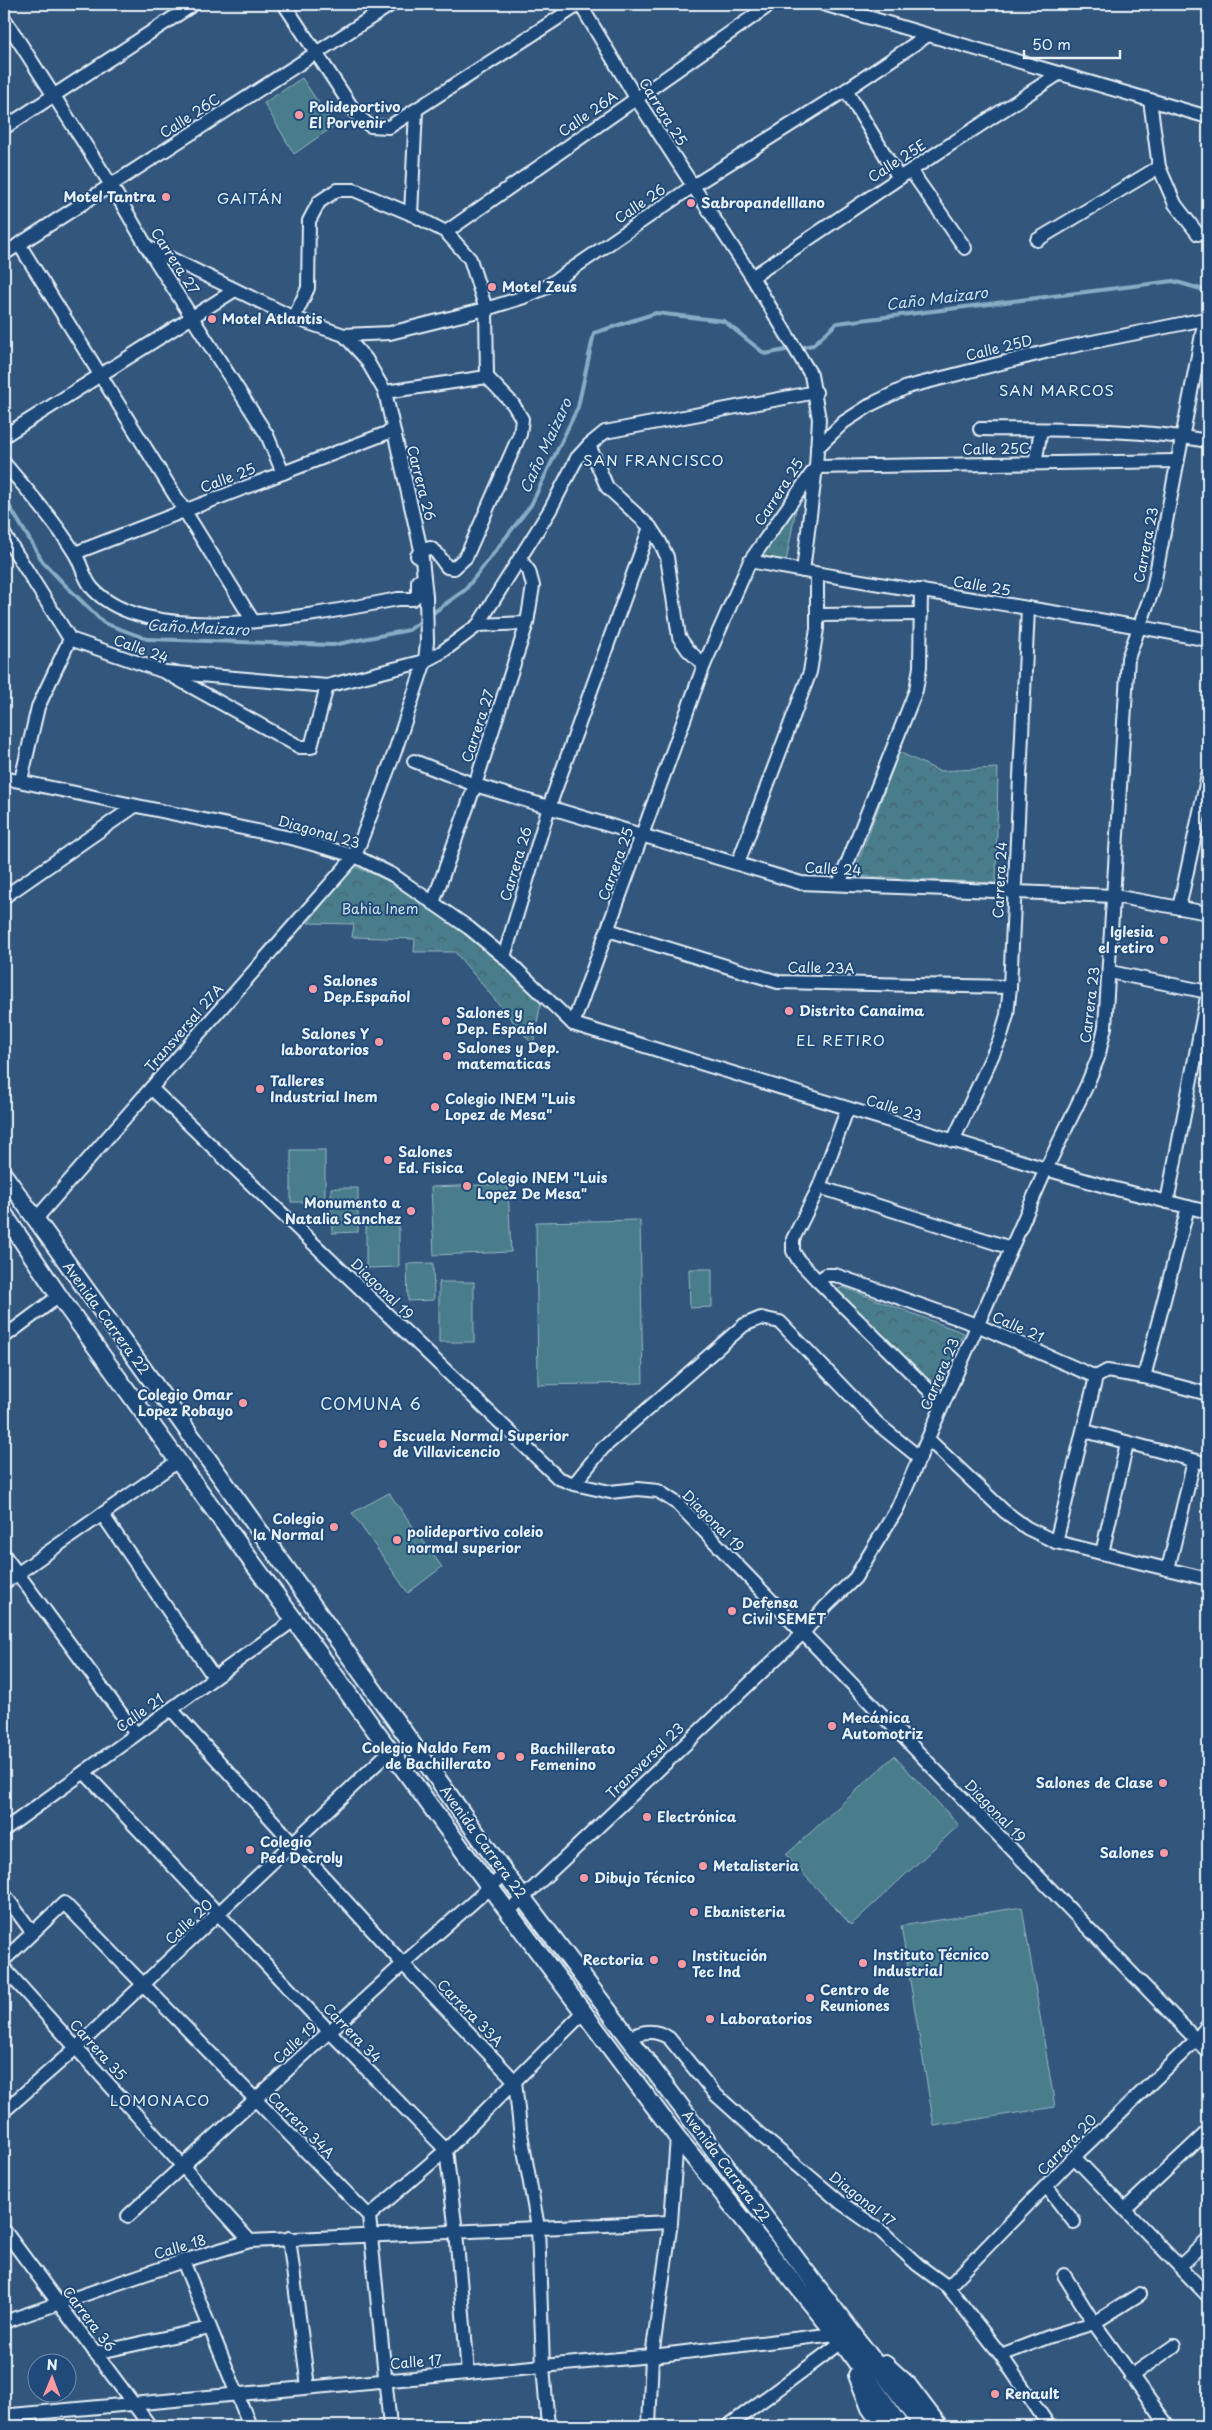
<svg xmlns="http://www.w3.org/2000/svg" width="1212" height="2430" viewBox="0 0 1212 2430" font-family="'Playpen Sans',sans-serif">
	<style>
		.grass { fill: #487d8b; stroke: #98b7c2 }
		.park { fill: url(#park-crowns); stroke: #98b7c2 }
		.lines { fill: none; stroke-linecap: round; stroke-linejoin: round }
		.stream { stroke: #87acc5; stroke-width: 4 }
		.minor-casing { stroke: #e8f1f8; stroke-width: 16 }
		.major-casing { stroke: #e8f1f8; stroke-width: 20 }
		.minor { stroke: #1f4a7a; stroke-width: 12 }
		.major { stroke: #1f4a7a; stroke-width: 16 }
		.poi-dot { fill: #ff9aa2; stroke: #1f4a7a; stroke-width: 2 }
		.labels { text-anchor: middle; stroke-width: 4; stroke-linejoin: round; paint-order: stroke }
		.poi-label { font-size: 14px; font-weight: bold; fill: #e8f1f8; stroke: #1f4a7a; text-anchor: start }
		.street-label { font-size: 14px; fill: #e8f1f8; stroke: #1f4a7a }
		.park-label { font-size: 14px; fill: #d0e0e8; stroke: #1f4a7a }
		.neighbourhood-label { font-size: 15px; letter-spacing: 1px; fill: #e8f1f8; stroke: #1f4a7a }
		.water-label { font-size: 15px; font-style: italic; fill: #d0e0eb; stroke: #1f4a7a }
		.quarter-label { font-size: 16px; letter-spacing: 1px; fill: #e8f1f8; stroke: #1f4a7a }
	</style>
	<defs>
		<pattern id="park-crowns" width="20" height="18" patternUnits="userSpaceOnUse" patternTransform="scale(1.25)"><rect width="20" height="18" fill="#487d8b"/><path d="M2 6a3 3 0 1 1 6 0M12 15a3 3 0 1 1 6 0" fill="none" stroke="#47656e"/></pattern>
	</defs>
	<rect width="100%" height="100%" fill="#33567d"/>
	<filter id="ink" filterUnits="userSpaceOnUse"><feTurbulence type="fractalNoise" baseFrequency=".02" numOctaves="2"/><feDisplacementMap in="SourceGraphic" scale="10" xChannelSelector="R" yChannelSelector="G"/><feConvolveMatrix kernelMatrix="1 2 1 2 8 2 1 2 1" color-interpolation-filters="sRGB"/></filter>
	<g filter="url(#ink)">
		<!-- grass -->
		<g class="grass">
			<path d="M 302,78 L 334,126 L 294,154 L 264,103 Z"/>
			<rect x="291" y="1150" width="34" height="52"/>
			<path d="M 508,1184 L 511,1252 L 434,1255 L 431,1187 Z"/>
			<path d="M 331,1188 L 358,1188 L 358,1232 L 332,1233 Z"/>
			<path d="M 366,1220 L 399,1220 L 399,1267 L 366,1268 Z"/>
			<path d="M 640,1220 L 643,1383 L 538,1385 L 536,1222 Z"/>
			<path d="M 433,1263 L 434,1300 L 408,1301 L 407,1264 Z"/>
			<path d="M 689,1269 L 712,1269 L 712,1307 L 690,1308 Z"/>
			<rect x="439" y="1282" width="35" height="60"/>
			<path d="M 389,1493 L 442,1567 L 408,1593 L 352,1513 Z"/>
			<path d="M 894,1756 L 959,1825 L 851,1925 L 786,1855 Z"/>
			<path d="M 1022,1907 L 1055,2107 L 934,2126 L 901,1926 Z"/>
		</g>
		<!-- park -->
		<g class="park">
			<path d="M 798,497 L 786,562 L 758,557 Z"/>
			<path d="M 899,752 L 939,771 L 998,768 L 996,883 L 853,876 Z"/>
			<path d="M 353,866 L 388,880 L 431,907 L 502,959 L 518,982 L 541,1002 L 533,1045 L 455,952 L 414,952 L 415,939 L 352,937 L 354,924 L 308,923 Z"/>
			<path d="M 843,1287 L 964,1333 L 934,1392 L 834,1291 Z"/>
		</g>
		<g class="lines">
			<!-- stream -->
			<g class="stream">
				<path d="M 798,348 L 813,345 L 837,323 L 1173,281 L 1208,291"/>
				<path d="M 4,497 L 43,562 L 63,583 L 104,623 L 147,639 L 333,645 L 409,630 L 424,619"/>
				<path d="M 430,615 L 465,590 L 531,505 L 578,407 L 594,333 L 656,313 L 724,321 L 765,354 L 791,349"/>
			</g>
			<defs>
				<g id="minor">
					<path d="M 284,4 L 357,115 L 370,126 L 389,127 L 580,4"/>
					<path d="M 580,4 L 636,98 L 752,277 L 811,375 L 819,419 L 816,467 L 803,571"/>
					<path d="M 823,4 L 1208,117"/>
					<path d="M 4,18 L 111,185 L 147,247 L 267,435 L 283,473"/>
					<path d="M 846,90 L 899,178"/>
					<path d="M 1150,100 L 1159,167 L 1175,204 L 1198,234"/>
					<path d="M 4,128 L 194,4"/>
					<path d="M 911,171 L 965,248"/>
					<path d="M 411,214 L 416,110"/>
					<path d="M 446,232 L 771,4"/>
					<path d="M 1037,240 L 1159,167"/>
					<path d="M 19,244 L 253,621"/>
					<path d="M 4,254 L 392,4"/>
					<path d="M 752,277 L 899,178 L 1060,73"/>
					<path d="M 294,318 L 308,288 L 309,221 L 319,202 L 337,190 L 354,190 L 411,214 L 446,232 L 470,259 L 486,309 L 487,377"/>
					<path d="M 344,335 L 390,333 L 486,309 L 524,297 L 543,289 L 693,186 L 846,90 L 928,35"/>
					<path d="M 385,392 L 487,377"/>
					<path d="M 980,429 C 1056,430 1133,428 1208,441"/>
					<path d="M 4,436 L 235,290"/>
					<path d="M 589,445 L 607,487 L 650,527 L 660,542 L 667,557 L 679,637 L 688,650 L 704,665"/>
					<path d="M 817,448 L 844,422 L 872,404 L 907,387 L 1053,350 L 1205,319"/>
					<path d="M 4,463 C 28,491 54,520 74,552 C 82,564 83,578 93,589 C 151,651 323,613 398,599 L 413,599 L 418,594 L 418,581"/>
					<path d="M 1035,463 L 1041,430"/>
					<path d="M 816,467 L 1177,461"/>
					<path d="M 4,534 L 70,639 L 165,672 L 300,747 L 311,747 L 327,686"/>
					<path d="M 75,553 L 392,431"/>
					<path d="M 417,556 L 421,550 L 430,548 L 436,552 L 447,567 L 454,568 L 466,557 L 520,434 L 522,419 L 513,404 L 487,377"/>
					<path d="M 750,561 C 902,591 1056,609 1208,640"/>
					<path d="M 817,615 L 921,614"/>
					<path d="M 478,625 L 527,623"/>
					<path d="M 165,672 L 327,686 L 425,661 L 442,652 L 478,625 L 550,510 L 577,458 L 589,445 L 605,432 L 816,392"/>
					<path d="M 414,761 L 475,785 L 801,883 L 1114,896 L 1208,913"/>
					<path d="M 4,778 L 295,839 L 355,856 L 393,875 L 469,928 L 504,957 L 573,1024 L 1046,1169 L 1108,1187 L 1208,1212"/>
					<path d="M 21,780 L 38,707 L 70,639"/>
					<path d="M 738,863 L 810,672 L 817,629 L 817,574"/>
					<path d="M 839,884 L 916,690 L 920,667 L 921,590"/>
					<path d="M 4,897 L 135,806"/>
					<path d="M 433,903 L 475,785 L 527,623 L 533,586 L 529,571 L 520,559"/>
					<path d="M 1179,908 L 1208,775"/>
					<path d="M 608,930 L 778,982 L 1010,987"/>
					<path d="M 504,957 L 549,807 L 650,527"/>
					<path d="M 1110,972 L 1208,992 L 1167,1202"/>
					<path d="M 573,1024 L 704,665 L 750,561 L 814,470"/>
					<path d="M 151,1088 L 558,1478 L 574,1484 L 610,1492 L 638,1489 L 658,1491 L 678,1504 L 1208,2052"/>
					<path d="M 847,1110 L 819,1187 L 793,1239 L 793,1251 L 799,1261 L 818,1281 L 943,1404"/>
					<path d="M 953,1141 L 1000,1039 L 1007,1015 L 1010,987 L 1028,609"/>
					<path d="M 819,1187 L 1011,1248"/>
					<path d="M 35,1220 L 355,856 L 394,754 L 425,661 L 427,642 L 426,596 L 421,550 L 385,392 L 366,359 L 344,335 L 294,318 L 147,247"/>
					<path d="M 818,1281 L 826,1275 L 835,1275 L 977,1325 L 1096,1377 L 1107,1371 L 1144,1377 L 1208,1394"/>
					<path d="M 4,1337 L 59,1296"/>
					<path d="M 1144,1377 L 1188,1207"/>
					<path d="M 1085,1431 L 1208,1464"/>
					<path d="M 929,1440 L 1004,1511 L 1027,1528 L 1056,1542 L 1208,1579"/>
					<path d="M 574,1484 L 603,1448 L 744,1325 L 761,1318 L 780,1322 L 879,1425 L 920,1458"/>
					<path d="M 102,1514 L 214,1677"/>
					<path d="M 1056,1542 L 1096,1377"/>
					<path d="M 1102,1553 L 1127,1443"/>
					<path d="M 4,1555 L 136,1734"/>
					<path d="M 1168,1569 L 1194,1461"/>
					<path d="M 4,1583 L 178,1461"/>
					<path d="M 171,1709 L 403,1964 L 515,2081 L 520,2128 L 538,2227 L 543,2366 L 548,2426"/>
					<path d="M 84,1772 L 329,2031 L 446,2150 L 456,2232 L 468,2373"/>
					<path d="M 4,1830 L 294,1620"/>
					<path d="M 4,1894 L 32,1932"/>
					<path d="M 509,1911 L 802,1634 L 826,1606 L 855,1578 L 897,1509 L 1046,1169 L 1086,1087 L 1098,1058 L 1105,1027 L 1128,658 L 1153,589 L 1205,319 L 1208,314"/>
					<path d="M 4,1960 L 64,1903 L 369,2216 L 390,2426"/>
					<path d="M 4,1968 L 250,2241"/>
					<path d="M 631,2038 C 643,2030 656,2030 669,2038 L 715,2094 L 756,2131 L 840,2202 L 881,2231 L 918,2265 L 948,2287 L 1001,2355 L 1049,2426"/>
					<path d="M 4,2111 L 76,2048 L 390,1751"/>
					<path d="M 1074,2157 L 1208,2296"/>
					<path d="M 1047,2187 L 1074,2222"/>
					<path d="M 1125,2209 L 1208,2131"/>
					<path d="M 128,2216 L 403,1964 L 506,1873"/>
					<path d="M 369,2216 L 446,2150 L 585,2011"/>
					<path d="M 4,2230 L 150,2426"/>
					<path d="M 289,2238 L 308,2387"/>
					<path d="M 183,2261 L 250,2426"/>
					<path d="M 1180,2266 L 1208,2240"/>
					<path d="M 1064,2275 L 1094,2323 L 1168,2426"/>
					<path d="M 948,2287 L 1074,2157 L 1196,2040 L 1208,2025"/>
					<path d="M 4,2322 L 183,2261 L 250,2241 L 671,2222"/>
					<path d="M 95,2353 L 210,2328"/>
					<path d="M 1001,2355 L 1051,2336 L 1094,2323 L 1140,2294"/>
					<path d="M 1131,2376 L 1174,2346"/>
					<path d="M 6,2426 L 7,2420 L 12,2415 L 652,2356 L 835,2334"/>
					<path d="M 649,2426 L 652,2356 L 671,2222 L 677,2137"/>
					<path d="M 728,2426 L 842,2342"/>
				</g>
				<g id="major">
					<path d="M 4,1175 L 523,1898 L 923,2426"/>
					<path d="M 4,1214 L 59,1296 L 178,1461 L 489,1886 L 677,2137 L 842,2342 L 901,2426"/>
					<path d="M 885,2364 L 908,2385 L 939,2426"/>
					<path d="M 857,2375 L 870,2408 L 883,2426"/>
				</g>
			</defs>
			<!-- minor casing -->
			<use href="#minor" class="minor-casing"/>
			<!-- major casing -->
			<use href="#major" class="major-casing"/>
			<!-- minor -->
			<use href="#minor" class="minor"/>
			<!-- major -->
			<use href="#major" class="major"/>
		</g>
	</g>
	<!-- markers -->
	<g class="poi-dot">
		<circle cx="299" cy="115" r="5"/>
		<circle cx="166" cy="197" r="5"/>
		<circle cx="691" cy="203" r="5"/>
		<circle cx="492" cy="287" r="5"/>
		<circle cx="212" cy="319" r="5"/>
		<circle cx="1164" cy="940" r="5"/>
		<circle cx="313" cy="989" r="5"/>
		<circle cx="789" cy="1011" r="5"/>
		<circle cx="446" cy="1021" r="5"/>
		<circle cx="379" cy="1042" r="5"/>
		<circle cx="447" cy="1056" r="5"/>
		<circle cx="260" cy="1089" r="5"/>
		<circle cx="435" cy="1107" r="5"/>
		<circle cx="388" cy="1160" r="5"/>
		<circle cx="467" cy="1186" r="5"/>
		<circle cx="411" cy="1211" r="5"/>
		<circle cx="243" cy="1403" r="5"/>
		<circle cx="383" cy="1444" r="5"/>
		<circle cx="334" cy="1527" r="5"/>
		<circle cx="397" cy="1540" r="5"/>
		<circle cx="732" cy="1611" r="5"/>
		<circle cx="832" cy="1726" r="5"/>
		<circle cx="501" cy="1756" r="5"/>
		<circle cx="520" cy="1757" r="5"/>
		<circle cx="1163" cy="1783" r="5"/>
		<circle cx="647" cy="1817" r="5"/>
		<circle cx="250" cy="1850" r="5"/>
		<circle cx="1164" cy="1853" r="5"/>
		<circle cx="703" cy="1866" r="5"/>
		<circle cx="584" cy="1878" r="5"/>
		<circle cx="694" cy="1912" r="5"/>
		<circle cx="654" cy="1960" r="5"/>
		<circle cx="863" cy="1963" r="5"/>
		<circle cx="682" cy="1964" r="5"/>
		<circle cx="810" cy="1998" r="5"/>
		<circle cx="710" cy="2019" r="5"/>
		<circle cx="995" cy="2394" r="5"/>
	</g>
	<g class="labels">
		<!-- poi labels -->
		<g class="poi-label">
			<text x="309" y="112">Polideportivo<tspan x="309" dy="16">El Porvenir</tspan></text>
			<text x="156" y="202" text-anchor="end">Motel Tantra</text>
			<text x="701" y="208">Sabropandelllano</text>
			<text x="502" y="292">Motel Zeus</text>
			<text x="222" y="324">Motel Atlantis</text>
			<text x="1154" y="937" text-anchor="end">Iglesia<tspan x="1154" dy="16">el retiro</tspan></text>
			<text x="323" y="986">Salones<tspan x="323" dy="16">Dep.Español</tspan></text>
			<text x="799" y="1016">Distrito Canaima</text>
			<text x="456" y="1018">Salones y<tspan x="456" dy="16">Dep. Español</tspan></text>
			<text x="369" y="1039" text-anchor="end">Salones Y<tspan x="369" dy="16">laboratorios</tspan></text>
			<text x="457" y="1053">Salones y Dep.<tspan x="457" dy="16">matematicas</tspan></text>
			<text x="270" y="1086">Talleres<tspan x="270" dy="16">Industrial Inem</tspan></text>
			<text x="445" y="1104">Colegio INEM "Luis<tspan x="445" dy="16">Lopez de Mesa"</tspan></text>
			<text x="398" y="1157">Salones<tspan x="398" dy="16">Ed. Fisica</tspan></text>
			<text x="477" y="1183">Colegio INEM "Luis<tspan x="477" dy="16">Lopez De Mesa"</tspan></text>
			<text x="401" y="1208" text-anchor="end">Monumento a<tspan x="401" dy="16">Natalia Sanchez</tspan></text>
			<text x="233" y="1400" text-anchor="end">Colegio Omar<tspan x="233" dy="16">Lopez Robayo</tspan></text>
			<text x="393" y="1441">Escuela Normal Superior<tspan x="393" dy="16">de Villavicencio</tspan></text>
			<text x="324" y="1524" text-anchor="end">Colegio<tspan x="324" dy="16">la Normal</tspan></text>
			<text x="407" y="1537">polideportivo coleio<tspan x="407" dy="16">normal superior</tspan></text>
			<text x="742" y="1608">Defensa<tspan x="742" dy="16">Civil SEMET</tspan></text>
			<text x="842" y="1723">Mecánica<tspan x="842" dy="16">Automotriz</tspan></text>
			<text x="491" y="1753" text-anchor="end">Colegio Naldo Fem<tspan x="491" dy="16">de Bachillerato</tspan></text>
			<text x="530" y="1754">Bachillerato<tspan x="530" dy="16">Femenino</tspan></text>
			<text x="1153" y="1788" text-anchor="end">Salones de Clase</text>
			<text x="657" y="1822">Electrónica</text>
			<text x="260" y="1847">Colegio<tspan x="260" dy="16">Ped Decroly</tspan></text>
			<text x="1154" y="1858" text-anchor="end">Salones</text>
			<text x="713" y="1871">Metalisteria</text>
			<text x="594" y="1883">Dibujo Técnico</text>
			<text x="704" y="1917">Ebanisteria</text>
			<text x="873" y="1960">Instituto Técnico<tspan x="873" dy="16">Industrial</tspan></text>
			<text x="692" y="1961">Institución<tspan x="692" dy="16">Tec Ind</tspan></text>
			<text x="644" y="1965" text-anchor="end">Rectoria</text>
			<text x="820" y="1995">Centro de<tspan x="820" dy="16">Reuniones</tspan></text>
			<text x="720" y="2024">Laboratorios</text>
			<text x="1005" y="2399">Renault</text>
		</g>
		<!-- street labels -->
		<g class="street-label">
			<text transform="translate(663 112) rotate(58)" y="5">Carrera 25</text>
			<text transform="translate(588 114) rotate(-35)" y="5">Calle 26A</text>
			<text transform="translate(190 116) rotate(-33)" y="5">Calle 26C</text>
			<text transform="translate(897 161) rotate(-33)" y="5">Calle 25E</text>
			<text transform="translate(640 204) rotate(-34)" y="5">Calle 26</text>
			<text transform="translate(175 261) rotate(57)" y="5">Carrera 27</text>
			<text transform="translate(999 348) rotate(-14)" y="5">Calle 25D</text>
			<text transform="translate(996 449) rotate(-1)" y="5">Calle 25C</text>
			<text transform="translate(228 478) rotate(-21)" y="5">Calle 25</text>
			<text transform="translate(421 483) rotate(76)" y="5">Carrera 26</text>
			<text transform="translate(779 492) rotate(-57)" y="5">Carrera 25</text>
			<text transform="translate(1146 545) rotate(-79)" y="5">Carrera 23</text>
			<text transform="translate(982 586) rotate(10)" y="5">Calle 25</text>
			<text transform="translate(141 649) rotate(20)" y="5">Calle 24</text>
			<text transform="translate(478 726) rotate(-72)" y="5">Carrera 27</text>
			<text transform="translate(319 832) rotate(16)" y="5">Diagonal 23</text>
			<text transform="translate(516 864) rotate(-73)" y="5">Carrera 26</text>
			<text transform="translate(616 864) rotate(-70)" y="5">Carrera 25</text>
			<text transform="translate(833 869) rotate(3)" y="5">Calle 24</text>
			<text transform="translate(1000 880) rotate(-87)" y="5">Carrera 24</text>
			<text transform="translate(821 968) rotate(1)" y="5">Calle 23A</text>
			<text transform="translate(1090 1005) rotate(-83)" y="5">Carrera 23</text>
			<text transform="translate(184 1028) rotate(-49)" y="5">Transversal 27A</text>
			<text transform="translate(894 1108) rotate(17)" y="5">Calle 23</text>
			<text transform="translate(382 1289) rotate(44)" y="5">Diagonal 19</text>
			<text transform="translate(106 1318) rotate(54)" y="5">Avenida Carrera 22</text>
			<text transform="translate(1018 1327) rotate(24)" y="5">Calle 21</text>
			<text transform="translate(940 1374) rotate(-67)" y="5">Carrera 23</text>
			<text transform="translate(713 1521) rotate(45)" y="5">Diagonal 19</text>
			<text transform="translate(140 1713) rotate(-36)" y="5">Calle 21</text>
			<text transform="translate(645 1761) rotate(-44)" y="5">Transversal 23</text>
			<text transform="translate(995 1811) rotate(46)" y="5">Diagonal 19</text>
			<text transform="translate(483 1842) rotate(54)" y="5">Avenida Carrera 22</text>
			<text transform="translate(189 1922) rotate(-43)" y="5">Calle 20</text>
			<text transform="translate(470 2013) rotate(46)" y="5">Carrera 33A</text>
			<text transform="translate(352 2033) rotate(46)" y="5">Carrera 34</text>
			<text transform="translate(295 2043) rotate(-43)" y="5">Calle 19</text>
			<text transform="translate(98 2050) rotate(48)" y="5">Carrera 35</text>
			<text transform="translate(301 2125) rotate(45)" y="5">Carrera 34A</text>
			<text transform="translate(1067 2145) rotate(-46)" y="5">Carrera 20</text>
			<text transform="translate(726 2166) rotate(53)" y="5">Avenida Carrera 22</text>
			<text transform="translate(862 2199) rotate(38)" y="5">Diagonal 17</text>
			<text transform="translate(180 2247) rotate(-17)" y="5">Calle 18</text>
			<text transform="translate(89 2319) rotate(53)" y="5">Carrera 36</text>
			<text transform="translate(416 2362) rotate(-5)" y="5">Calle 17</text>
		</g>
		<!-- park labels -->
		<g class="park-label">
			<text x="380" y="914">Bahia Inem</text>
		</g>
		<!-- neighbourhood labels -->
		<g class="neighbourhood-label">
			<text x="250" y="204">GAITÁN</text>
			<text x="1057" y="396">SAN MARCOS</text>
			<text x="654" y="466">SAN FRANCISCO</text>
			<text x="841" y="1046">EL RETIRO</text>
			<text x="160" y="2106">LOMONACO</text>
		</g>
		<!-- water labels -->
		<g class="water-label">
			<text transform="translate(937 299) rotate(-7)" y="5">Caño Maizaro</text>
			<text transform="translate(546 446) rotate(-65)" y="5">Caño Maizaro</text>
			<text transform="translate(198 628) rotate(3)" y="5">Caño Maizaro</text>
		</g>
		<!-- quarter labels -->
		<g class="quarter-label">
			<text x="371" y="1410">COMUNA 6</text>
		</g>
	</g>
	<!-- margin -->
	<rect width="1212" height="2430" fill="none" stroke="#1f4a7a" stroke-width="20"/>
	<rect x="10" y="10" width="1192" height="2410" fill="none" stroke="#e8f1f8" stroke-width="2" filter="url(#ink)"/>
	<!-- north arrow -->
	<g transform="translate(52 2378) rotate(1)"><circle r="24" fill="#1f4a7a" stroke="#6f8dac"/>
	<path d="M0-4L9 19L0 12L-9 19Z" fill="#ff9aa2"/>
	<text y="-8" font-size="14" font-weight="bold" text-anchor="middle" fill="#e8f1f8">N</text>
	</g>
	<!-- scale -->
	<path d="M1024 50v8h96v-8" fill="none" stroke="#e8f1f8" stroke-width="2.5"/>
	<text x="1032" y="50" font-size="15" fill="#e8f1f8" stroke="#1f4a7a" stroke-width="4" paint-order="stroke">50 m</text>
</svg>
